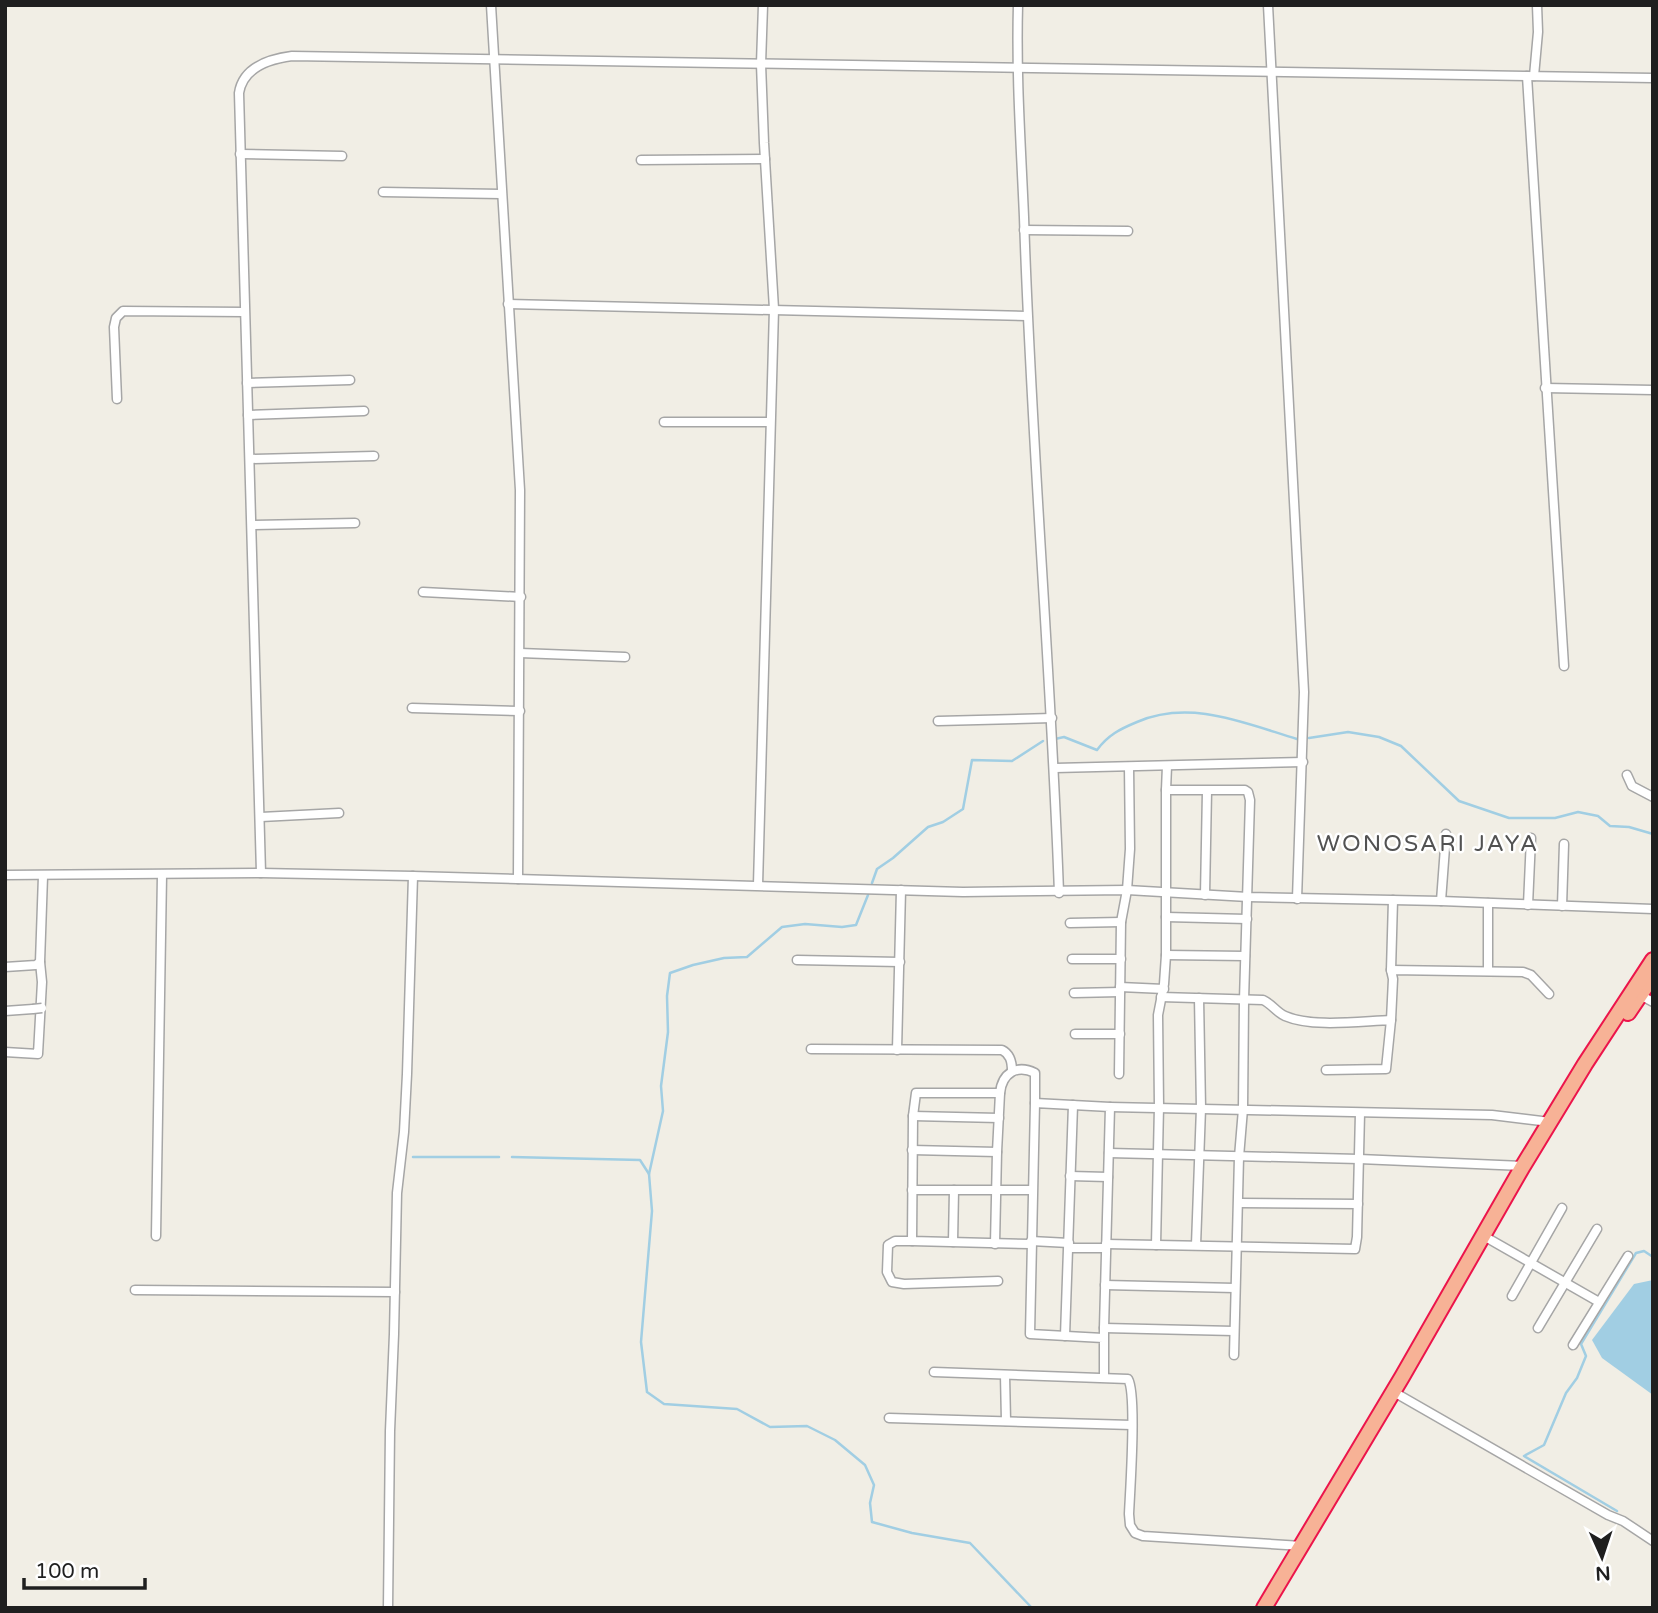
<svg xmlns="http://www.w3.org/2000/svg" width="1658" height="1613" viewBox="0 0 1658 1613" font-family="'Varela Round',sans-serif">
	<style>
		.water { fill: #a1cee3 }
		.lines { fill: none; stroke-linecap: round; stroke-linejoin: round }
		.stream { stroke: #a1cee3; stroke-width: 2.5 }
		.minor-casing { stroke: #a6a6a6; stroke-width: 11 }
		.trunk-casing { stroke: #ec154b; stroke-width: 18 }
		.minor { stroke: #fff; stroke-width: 8 }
		.trunk { stroke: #f7b296; stroke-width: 14 }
		.minor-bridge-casing { stroke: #a6a6a6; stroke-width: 11; stroke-linecap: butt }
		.minor-bridge { stroke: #fff; stroke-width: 8 }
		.labels { text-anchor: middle; stroke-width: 5; stroke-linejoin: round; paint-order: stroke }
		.quarter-label { font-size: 23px; letter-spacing: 2px; fill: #525252; stroke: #fff }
	</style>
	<rect width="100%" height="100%" fill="#f1eee5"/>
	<!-- water -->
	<path class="water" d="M 1653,1280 L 1653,1395 L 1602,1358 L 1592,1340 L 1634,1284 Z"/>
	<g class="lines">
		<!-- stream -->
		<g class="stream">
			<path d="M 1309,738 L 1348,732 L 1379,737 L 1401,746 L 1459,801 L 1509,818 L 1555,818 L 1578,812 L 1598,816 L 1610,826 L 1629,827 L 1653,834"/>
			<path d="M 1055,739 L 1064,737 L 1097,750 C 1108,735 1120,729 1137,722 C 1190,699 1244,723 1297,739"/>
			<path d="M 872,883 L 877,869 L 893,858 L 928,827 L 943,822 L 963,809 L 972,760 L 1012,761 L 1043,741"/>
			<path d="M 413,1157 L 499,1157"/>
			<path d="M 512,1157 L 640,1160 L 649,1174 L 652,1211 L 641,1342 L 647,1392 L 664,1404 L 737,1409 L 770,1427 L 807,1426 L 835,1440 L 865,1465 L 874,1485 L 870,1503 L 872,1522 L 912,1533 L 970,1543 L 1032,1608"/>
			<path d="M 649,1174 L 663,1111 L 661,1086 L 668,1032 L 667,996 L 670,973 L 693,965 L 724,958 L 747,957 L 782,927 L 805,924 L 842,927 L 856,925 L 868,895"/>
			<path d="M 1617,1511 L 1524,1456 L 1544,1445 L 1566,1393 L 1577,1378 L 1586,1356 L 1581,1344 L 1636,1253 L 1644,1251 L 1653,1257"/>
		</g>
		<defs>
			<g id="minor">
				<path d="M 491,5 L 520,490 L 518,879"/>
				<path d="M 1018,5 C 1016,76 1021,146 1024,217 C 1031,442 1051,667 1059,893"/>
				<path d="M 1268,5 L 1304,692 L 1297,899"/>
				<path d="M 1527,76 L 1564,666"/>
				<path d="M 1534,76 L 1538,32 L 1537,5"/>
				<path d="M 240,154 L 342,156"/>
				<path d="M 641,160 L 765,159"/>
				<path d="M 383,192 L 501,194"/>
				<path d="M 1024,230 L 1128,231"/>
				<path d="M 508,304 L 1027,316"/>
				<path d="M 247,383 L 350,380"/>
				<path d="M 1545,388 L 1653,390"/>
				<path d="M 117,399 L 114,327 L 116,318 L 123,311 L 244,312"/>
				<path d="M 248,415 L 364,411"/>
				<path d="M 664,422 L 770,422"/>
				<path d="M 250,459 L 374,456"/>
				<path d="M 252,525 L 355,523"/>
				<path d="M 423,592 L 521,597"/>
				<path d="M 520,653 L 625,657"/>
				<path d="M 412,708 L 520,711"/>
				<path d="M 938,721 L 1052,718"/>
				<path d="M 1055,768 L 1303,762"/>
				<path d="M 1627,775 L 1632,786 L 1653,797"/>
				<path d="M 1166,790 L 1167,766"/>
				<path d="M 261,817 L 339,813"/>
				<path d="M 261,873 L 239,93 C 243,67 269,59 292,56 L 1653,78"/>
				<path d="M 5,875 L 261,873 L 413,876 L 963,892 L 1127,890 L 1248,897 L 1441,901 L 1653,909"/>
				<path d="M 758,885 L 774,309 L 764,143 L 761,64 L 763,5"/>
				<path d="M 1205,895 L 1207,791"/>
				<path d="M 1441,901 L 1446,834"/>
				<path d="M 1528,905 L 1531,838"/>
				<path d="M 1562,906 L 1564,844"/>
				<path d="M 1166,917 L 1247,919"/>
				<path d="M 1070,923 L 1121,922"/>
				<path d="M 1166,955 L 1245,956"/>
				<path d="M 1072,959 L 1121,959"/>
				<path d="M 797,960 L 900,962"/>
				<path d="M 5,967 L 36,965 L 40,962 L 43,876"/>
				<path d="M 1391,970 L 1393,900"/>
				<path d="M 1488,971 L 1488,903"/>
				<path d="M 1120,987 L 1164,989"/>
				<path d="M 1074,993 L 1120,992"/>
				<path d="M 1640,995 L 1653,1002"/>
				<path d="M 1161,997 L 1263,1000 C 1272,1004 1276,1012 1285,1016 C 1313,1028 1361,1021 1391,1020 L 1386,1069 L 1326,1070"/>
				<path d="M 5,1011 L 33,1009"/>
				<path d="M 1391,1020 L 1393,979 L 1391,970 L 1523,972 L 1531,975 L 1549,994"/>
				<path d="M 1075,1034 L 1120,1034"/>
				<path d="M 811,1049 L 1002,1050 C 1010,1054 1012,1061 1012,1071"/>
				<path d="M 897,1050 L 901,890"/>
				<path d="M 5,1052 L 38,1054 L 42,982 L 40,962"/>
				<path d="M 1119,1074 L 1121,922 L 1127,890 L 1130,849 L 1129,767"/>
				<path d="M 1110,1107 L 1492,1115 L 1550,1122"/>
				<path d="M 913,1116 L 999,1118"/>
				<path d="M 912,1150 L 997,1152 L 1000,1093"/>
				<path d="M 1109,1153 L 1359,1159 L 1523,1166"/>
				<path d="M 1070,1176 L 1108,1177"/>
				<path d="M 912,1190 L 1032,1190"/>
				<path d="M 1239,1203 L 1358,1204"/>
				<path d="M 156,1236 L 162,875"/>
				<path d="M 1489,1239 L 1599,1302"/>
				<path d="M 912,1241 L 895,1241 L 888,1245 L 887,1272 L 892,1282 L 904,1284 L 998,1281"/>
				<path d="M 1031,1241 L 1069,1243"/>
				<path d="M 953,1242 L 954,1190"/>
				<path d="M 995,1244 L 997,1152"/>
				<path d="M 1030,1244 L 912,1241 L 913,1116 L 916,1093 L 1000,1093 C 1002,1073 1017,1064 1035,1073 L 1035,1103"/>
				<path d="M 1106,1244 L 1355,1249 L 1357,1237 L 1360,1113"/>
				<path d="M 1156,1245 L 1159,1106 L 1158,1015 L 1164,984 L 1166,955 L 1166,790 L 1245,790 L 1248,792 L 1250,800 L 1244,1000 L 1243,1109 L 1239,1157 L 1234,1355"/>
				<path d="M 1196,1245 L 1201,1108 L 1199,998"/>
				<path d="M 1069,1248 L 1106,1248"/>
				<path d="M 1105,1285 L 1235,1288"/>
				<path d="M 135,1290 L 395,1292"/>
				<path d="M 1512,1296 L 1562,1208"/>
				<path d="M 1104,1328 L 1234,1331"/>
				<path d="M 1538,1328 L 1597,1229"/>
				<path d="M 1065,1336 L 1073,1105"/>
				<path d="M 1103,1338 L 1030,1334 L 1035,1103 L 1110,1107 L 1104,1328 L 1104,1377"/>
				<path d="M 1573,1345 L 1628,1256"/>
				<path d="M 934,1372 L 1128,1379 C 1137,1394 1130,1491 1129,1514 L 1130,1525 L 1135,1533 L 1143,1536 L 1302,1546"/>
				<path d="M 1005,1375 L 1006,1421"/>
				<path d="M 1399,1395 L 1608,1515 L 1623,1521 L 1653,1541"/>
				<path d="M 889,1418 L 1132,1425"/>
				<path d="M 388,1608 L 390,1431 L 394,1334 L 397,1193 L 404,1132 L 407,1074 L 413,876"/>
			</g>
			<g id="trunk">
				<path d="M 1628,1013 L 1653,976"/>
				<path d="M 1264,1608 L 1402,1377 L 1523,1166 L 1585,1064 L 1653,960"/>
			</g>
		</defs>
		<!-- minor casing -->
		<use href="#minor" class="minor-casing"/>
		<!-- trunk casing -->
		<use href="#trunk" class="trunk-casing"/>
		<!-- minor -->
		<use href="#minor" class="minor"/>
		<!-- trunk -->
		<use href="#trunk" class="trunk"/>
		<defs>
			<path id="minor-bridge" d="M 33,1009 L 42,1008"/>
		</defs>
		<!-- minor-bridge casing -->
		<use href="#minor-bridge" class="minor-bridge-casing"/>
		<!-- minor-bridge -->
		<use href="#minor-bridge" class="minor-bridge"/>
	</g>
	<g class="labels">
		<!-- quarter labels -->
		<g class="quarter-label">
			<text x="1428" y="851">WONOSARI JAYA</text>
		</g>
	</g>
	<!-- border -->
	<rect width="1658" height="1613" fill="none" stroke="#1f1f1f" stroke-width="14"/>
	<!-- north arrow -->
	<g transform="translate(1602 1557) rotate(177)" stroke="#ffffff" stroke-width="5" paint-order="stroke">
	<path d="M0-5L12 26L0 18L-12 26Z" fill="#1f1f1f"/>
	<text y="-10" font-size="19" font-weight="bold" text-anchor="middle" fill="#1f1f1f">N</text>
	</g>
	<!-- scale -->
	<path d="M24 1578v10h121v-10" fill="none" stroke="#1f1f1f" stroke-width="3.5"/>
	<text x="35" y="1578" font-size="21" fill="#1f1f1f" stroke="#ffffff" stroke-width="5" paint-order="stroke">100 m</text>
</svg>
